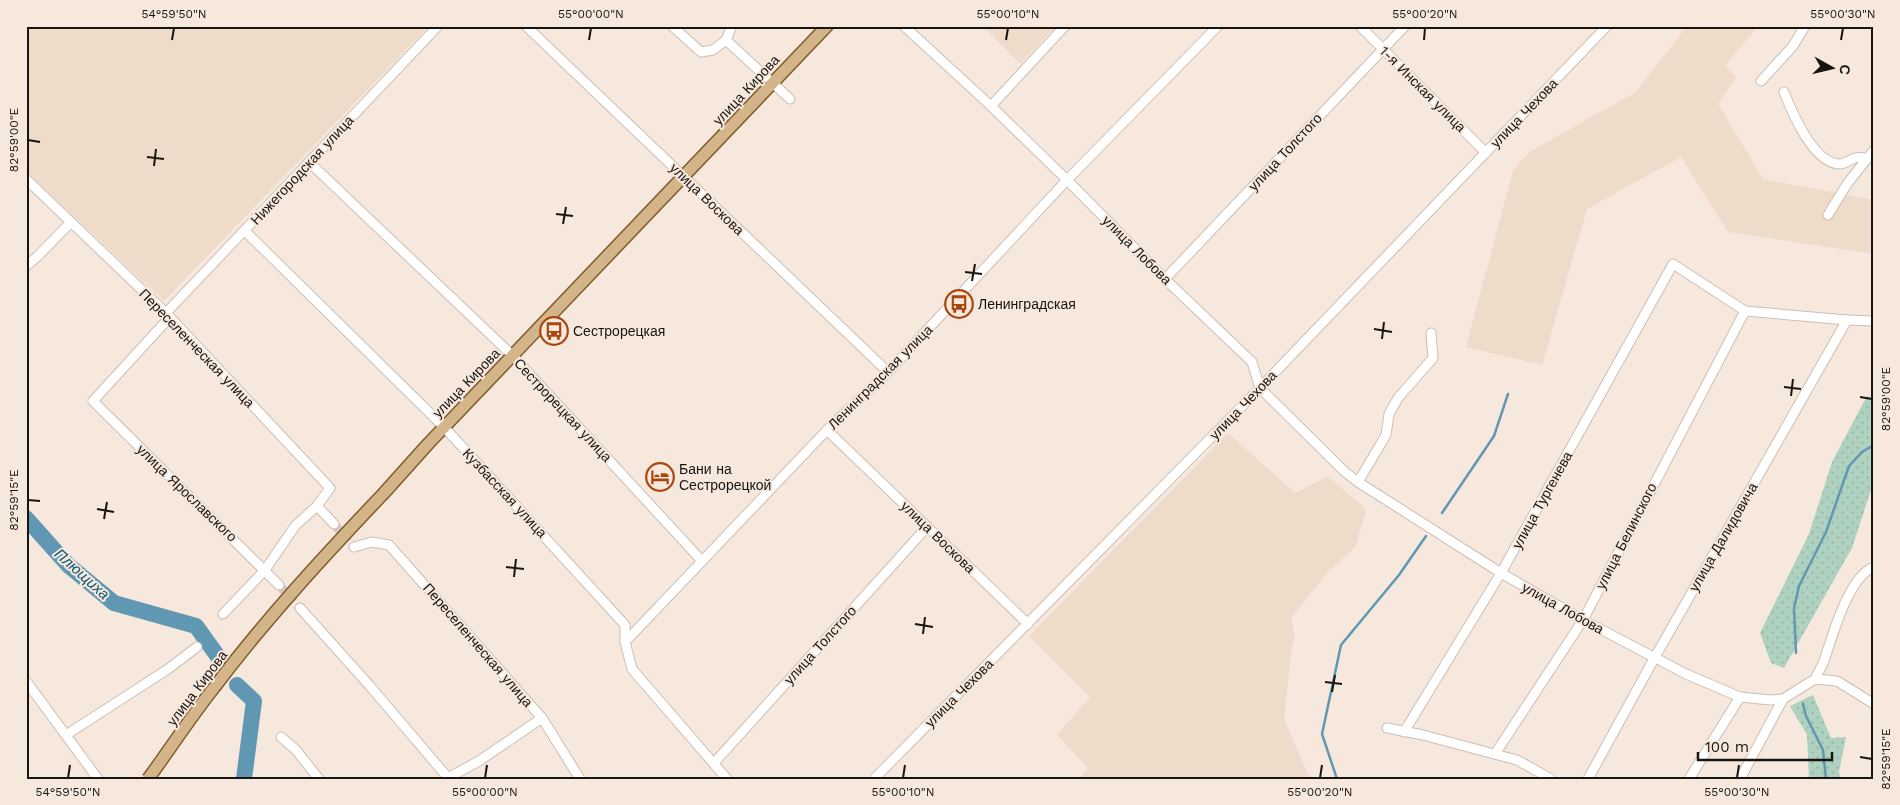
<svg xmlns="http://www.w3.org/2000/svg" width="1900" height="805" viewBox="0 0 1900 805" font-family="'Work Sans',sans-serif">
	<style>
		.built { fill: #efdbca }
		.grass { fill: url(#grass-dots) }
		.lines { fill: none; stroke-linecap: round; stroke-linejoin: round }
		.stream { stroke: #6098b4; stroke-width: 2.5 }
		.river { stroke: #6098b4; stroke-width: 16 }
		.minor-tunnel { stroke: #d5c8be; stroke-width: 9; stroke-dasharray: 9 4.5; stroke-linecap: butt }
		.minor-casing { stroke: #ccbfb3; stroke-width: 11 }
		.major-casing { stroke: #805c2c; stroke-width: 14 }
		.minor { stroke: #fff; stroke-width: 9 }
		.major { stroke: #d4b589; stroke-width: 11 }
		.major-bridge-casing { stroke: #805c2c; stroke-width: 14; stroke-linecap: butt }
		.major-bridge { stroke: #d4b589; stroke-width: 11 }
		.ticks { fill: none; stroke: #181410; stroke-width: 2 }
		.labels { text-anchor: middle; stroke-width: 4; stroke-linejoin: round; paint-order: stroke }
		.street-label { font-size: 14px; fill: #181410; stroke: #f6e8dd }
		.poi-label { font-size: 14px; fill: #181410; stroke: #f6e8dd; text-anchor: start }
		.water-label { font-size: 15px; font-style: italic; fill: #0e5774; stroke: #f6e8dd }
		.neatline { fill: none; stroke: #181410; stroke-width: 2 }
		.ticks-label { font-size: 12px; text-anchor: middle; fill: #181410 }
	</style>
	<defs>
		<pattern id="grass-dots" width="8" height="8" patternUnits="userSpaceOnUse" patternTransform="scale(1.25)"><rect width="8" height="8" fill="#afd1bf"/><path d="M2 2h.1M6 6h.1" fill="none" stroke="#96b3a3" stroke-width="1.8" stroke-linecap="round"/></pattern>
	</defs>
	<rect width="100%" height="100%" fill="#f6e8dd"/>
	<!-- built -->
	<g class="built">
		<path d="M 26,26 L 429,26 L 164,301 L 26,171 Z"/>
		<path d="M 983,26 L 1056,26 L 1020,64 Z"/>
		<path d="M 1687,26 L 1758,26 L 1725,66 L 1736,77 L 1718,104 L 1763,179 L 1874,200 L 1874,254 L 1728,232 L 1681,157 L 1587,209 L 1542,365 L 1466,347 L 1513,171 L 1529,152 L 1636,92 Z"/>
		<path d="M 1228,433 L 1295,493 L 1328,477 L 1363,506 L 1366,512 L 1355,547 L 1326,574 L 1291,618 L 1295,637 L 1292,647 L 1284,719 L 1310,779 L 1079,779 L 1088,768 L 1057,735 L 1090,697 L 1029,636 Z"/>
	</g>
	<!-- grass -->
	<g class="grass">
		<path d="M 1867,396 L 1874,400 L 1874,481 L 1852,548 L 1784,668 L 1771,663 L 1760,633 L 1809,534 L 1832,462 Z"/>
		<path d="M 1813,695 L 1831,738 L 1846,737 L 1839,772 L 1841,779 L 1809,779 L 1807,735 L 1790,706 Z"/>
	</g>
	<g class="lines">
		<!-- stream -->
		<g class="stream">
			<path d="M 1442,513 L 1494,436 L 1508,394"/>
			<path d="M 1796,653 L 1794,608 L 1799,586 L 1826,532 L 1849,466 L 1862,452 L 1874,445"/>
			<path d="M 1803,704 L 1806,716 L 1823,750 L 1826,779"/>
			<path d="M 1337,779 L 1322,734 L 1341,645 L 1399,575 L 1426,536"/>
		</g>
		<!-- river -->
		<g class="river">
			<path d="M 26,518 L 68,565 L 114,603 L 196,626 L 219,658"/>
			<path d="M 237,685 L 254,701 L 244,779"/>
		</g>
		<!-- minor-tunnel -->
		<g class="minor-tunnel">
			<path d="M 334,524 L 354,547"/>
			<path d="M 279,585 L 300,608"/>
		</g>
		<defs>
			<g id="minor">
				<path d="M 526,26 L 888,372"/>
				<path d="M 672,26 L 701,52 L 713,50 L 726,40"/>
				<path d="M 732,26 L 726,40 L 790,99"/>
				<path d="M 904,26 L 991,106 L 1067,180 L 1165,279 L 1252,362 L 1260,388 L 1345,472 L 1358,482 L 1501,573 L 1583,620 L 1686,674 L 1740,697 L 1770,700 L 1783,699 L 1815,679 L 1837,681 L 1874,704"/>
				<path d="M 1360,26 L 1486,153"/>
				<path d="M 1761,81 L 1793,46 L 1805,26"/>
				<path d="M 1784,92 C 1792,112 1813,164 1840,164 C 1845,164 1851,159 1855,158 C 1859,157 1863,158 1867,158"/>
				<path d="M 991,106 L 1065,26"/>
				<path d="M 309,162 L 513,356 L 702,561"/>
				<path d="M 26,179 L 166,313 L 330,488 L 317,506 L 334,524"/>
				<path d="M 1828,215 L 1847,184 L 1874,150"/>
				<path d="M 245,231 L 444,427 L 625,625 L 625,642 L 632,669 L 727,779"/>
				<path d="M 26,266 L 39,255 L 71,222"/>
				<path d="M 1165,279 L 1405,26"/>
				<path d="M 166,313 L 438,26"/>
				<path d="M 169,318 L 93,401 L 279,585"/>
				<path d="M 827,430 L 1028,624"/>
				<path d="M 1358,482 L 1386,435 L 1389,414 L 1398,398 L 1433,358 L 1431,333"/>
				<path d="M 354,547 L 372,542 L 389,545 L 542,718 L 580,779"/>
				<path d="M 300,608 L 369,685 L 449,779"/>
				<path d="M 223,614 L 265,570 L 295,526 L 317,506"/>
				<path d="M 625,642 L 827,430 L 888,372 L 1067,180 L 1218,26"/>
				<path d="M 1815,679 C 1818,672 1823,665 1825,658 C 1833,634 1849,576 1874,567"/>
				<path d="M 26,681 L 98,779"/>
				<path d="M 1387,728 L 1423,735 L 1517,760 L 1551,779"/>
				<path d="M 1404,732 L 1501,573 L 1673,264 L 1745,311 L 1847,320"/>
				<path d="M 66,735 L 168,669 L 197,647"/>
				<path d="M 281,737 L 296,750 L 319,779"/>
				<path d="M 1495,754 L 1583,620 L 1745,311"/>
				<path d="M 714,763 L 927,527"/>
				<path d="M 446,779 L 479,761 L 542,718"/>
				<path d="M 874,779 L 1260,388 L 1607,26"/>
				<path d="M 1588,779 L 1655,657 L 1847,320 L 1874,321"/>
				<path d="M 1689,779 L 1740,697"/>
				<path d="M 1740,779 L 1783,699"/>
			</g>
			<path id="major" d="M 384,493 L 428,444 L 827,26"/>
		</defs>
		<!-- minor casing -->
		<use href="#minor" class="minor-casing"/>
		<!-- major casing -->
		<use href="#major" class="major-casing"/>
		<!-- minor -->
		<use href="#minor" class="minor"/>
		<!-- major -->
		<use href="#major" class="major"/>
		<defs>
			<path id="major-bridge" d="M 148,779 C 170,749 190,718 213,689 C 265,620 324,556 384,493"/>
		</defs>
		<!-- major-bridge casing -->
		<use href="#major-bridge" class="major-bridge-casing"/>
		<!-- major-bridge -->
		<use href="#major-bridge" class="major-bridge"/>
	</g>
	<!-- ticks -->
	<path class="ticks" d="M 172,40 L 174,28M 589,40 L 591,28M 1006,40 L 1008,28M 1424,40 L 1425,28M 1841,40 L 1843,28M 28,140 L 40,142M 147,157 L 164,159M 154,166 L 156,149M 556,214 L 573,216M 563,224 L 566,207M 965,272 L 982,274M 972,281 L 975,264M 1374,329 L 1392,332M 1382,339 L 1384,322M 1784,387 L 1801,389M 1791,396 L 1793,379M 1860,397 L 1872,399M 28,500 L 40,501M 97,509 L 114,512M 104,519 L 107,502M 506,567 L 524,569M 514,577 L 516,559M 915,624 L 933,627M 923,634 L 925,617M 1325,682 L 1342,684M 1332,692 L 1335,675M 1860,757 L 1872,759M 68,778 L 70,765M 485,778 L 487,765M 903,778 L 905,765M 1320,778 L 1322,765M 1737,778 L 1739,765"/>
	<!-- icons -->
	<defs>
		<symbol id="bus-ring" viewBox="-11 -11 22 22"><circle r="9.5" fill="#f6e8dd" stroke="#a9460d" stroke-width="1.5"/><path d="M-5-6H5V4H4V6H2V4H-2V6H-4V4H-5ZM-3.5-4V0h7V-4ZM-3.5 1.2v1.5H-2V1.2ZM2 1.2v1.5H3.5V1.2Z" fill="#a9460d"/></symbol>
		<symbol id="hotel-ring" viewBox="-11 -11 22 22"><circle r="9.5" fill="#f6e8dd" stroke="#a9460d" stroke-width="1.5"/><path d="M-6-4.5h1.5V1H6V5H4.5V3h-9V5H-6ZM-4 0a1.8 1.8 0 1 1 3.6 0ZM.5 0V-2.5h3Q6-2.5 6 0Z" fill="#a9460d"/></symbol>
	</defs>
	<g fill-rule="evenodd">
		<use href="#bus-ring" x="943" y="288" width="32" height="32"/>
		<use href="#bus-ring" x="538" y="315" width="32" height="32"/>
		<use href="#hotel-ring" x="644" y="461" width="32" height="32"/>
	</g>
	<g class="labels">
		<!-- street labels -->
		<g class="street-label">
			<text transform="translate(1423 89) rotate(45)" y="5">1-я Инская улица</text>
			<text transform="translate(746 90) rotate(-47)" y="5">улица Кирова</text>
			<text transform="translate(1524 113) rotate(-46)" y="5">улица Чехова</text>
			<text transform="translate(1285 152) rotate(-47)" y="5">улица Толстого</text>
			<text transform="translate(302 170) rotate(-47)" y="5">Нижегородская улица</text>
			<text transform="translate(707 199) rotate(44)" y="5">улица Воскова</text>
			<text transform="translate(1137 250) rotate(45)" y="5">улица Лобова</text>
			<text transform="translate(197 348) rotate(46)" y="5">Переселенческая улица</text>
			<text transform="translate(880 377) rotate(-45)" y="5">Ленинградская улица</text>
			<text transform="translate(466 383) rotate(-46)" y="5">улица Кирова</text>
			<text transform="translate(1243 405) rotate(-46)" y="5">улица Чехова</text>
			<text transform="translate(563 410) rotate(47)" y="5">Сестрорецкая улица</text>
			<text transform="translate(187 493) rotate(44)" y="5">улица Ярославского</text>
			<text transform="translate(505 493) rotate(47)" y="5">Кузбасская улица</text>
			<text transform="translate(1542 500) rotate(-61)" y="5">улица Тургенева</text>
			<text transform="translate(1626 536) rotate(-63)" y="5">улица Белинского</text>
			<text transform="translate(938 537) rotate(44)" y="5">улица Воскова</text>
			<text transform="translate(1723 537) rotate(-60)" y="5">улица Далидовича</text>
			<text transform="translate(1563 608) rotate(29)" y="5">улица Лобова</text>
			<text transform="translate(478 645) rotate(49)" y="5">Переселенческая улица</text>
			<text transform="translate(820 645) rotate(-48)" y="5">улица Толстого</text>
			<text transform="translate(197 688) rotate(-53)" y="5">улица Кирова</text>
			<text transform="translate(959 693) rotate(-45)" y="5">улица Чехова</text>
		</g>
		<!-- poi labels -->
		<g class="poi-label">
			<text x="978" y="309">Ленинградская</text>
			<text x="573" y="336">Сестрорецкая</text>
			<text x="679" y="474">Бани на<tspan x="679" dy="16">Сестрорецкой</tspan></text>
		</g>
		<!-- water labels -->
		<g class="water-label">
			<text transform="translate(82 574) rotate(42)" y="5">Плющиха</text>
		</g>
	</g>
	<!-- border -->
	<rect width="1900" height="805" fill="none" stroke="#f6e8dd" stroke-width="55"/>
	<!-- north arrow -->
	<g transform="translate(1832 68) rotate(98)" stroke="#f6e8dd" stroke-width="4" paint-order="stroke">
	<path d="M0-4L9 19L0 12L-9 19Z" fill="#181410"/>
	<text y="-8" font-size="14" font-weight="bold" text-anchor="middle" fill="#181410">С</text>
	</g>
	<!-- scale -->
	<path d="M1698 752v8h134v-8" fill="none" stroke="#181410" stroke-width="2.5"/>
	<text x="1705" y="752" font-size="15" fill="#181410" stroke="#f6e8dd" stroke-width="4" paint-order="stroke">100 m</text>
	<rect x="28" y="28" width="1844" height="750" class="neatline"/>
	<g class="ticks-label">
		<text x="174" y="18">54°59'50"N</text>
		<text x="591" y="18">55°00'00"N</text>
		<text x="1008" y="18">55°00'10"N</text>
		<text x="1425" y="18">55°00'20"N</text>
		<text x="1843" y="18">55°00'30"N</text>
		<text transform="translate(14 140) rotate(-90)" y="4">82°59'00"E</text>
		<text transform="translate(1886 399) rotate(-90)" y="4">82°59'00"E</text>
		<text transform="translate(14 500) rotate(-90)" y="4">82°59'15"E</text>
		<text transform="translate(1886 759) rotate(-90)" y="4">82°59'15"E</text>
		<text x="68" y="796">54°59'50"N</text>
		<text x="485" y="796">55°00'00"N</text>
		<text x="903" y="796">55°00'10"N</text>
		<text x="1320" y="796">55°00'20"N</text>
		<text x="1737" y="796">55°00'30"N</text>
	</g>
</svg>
